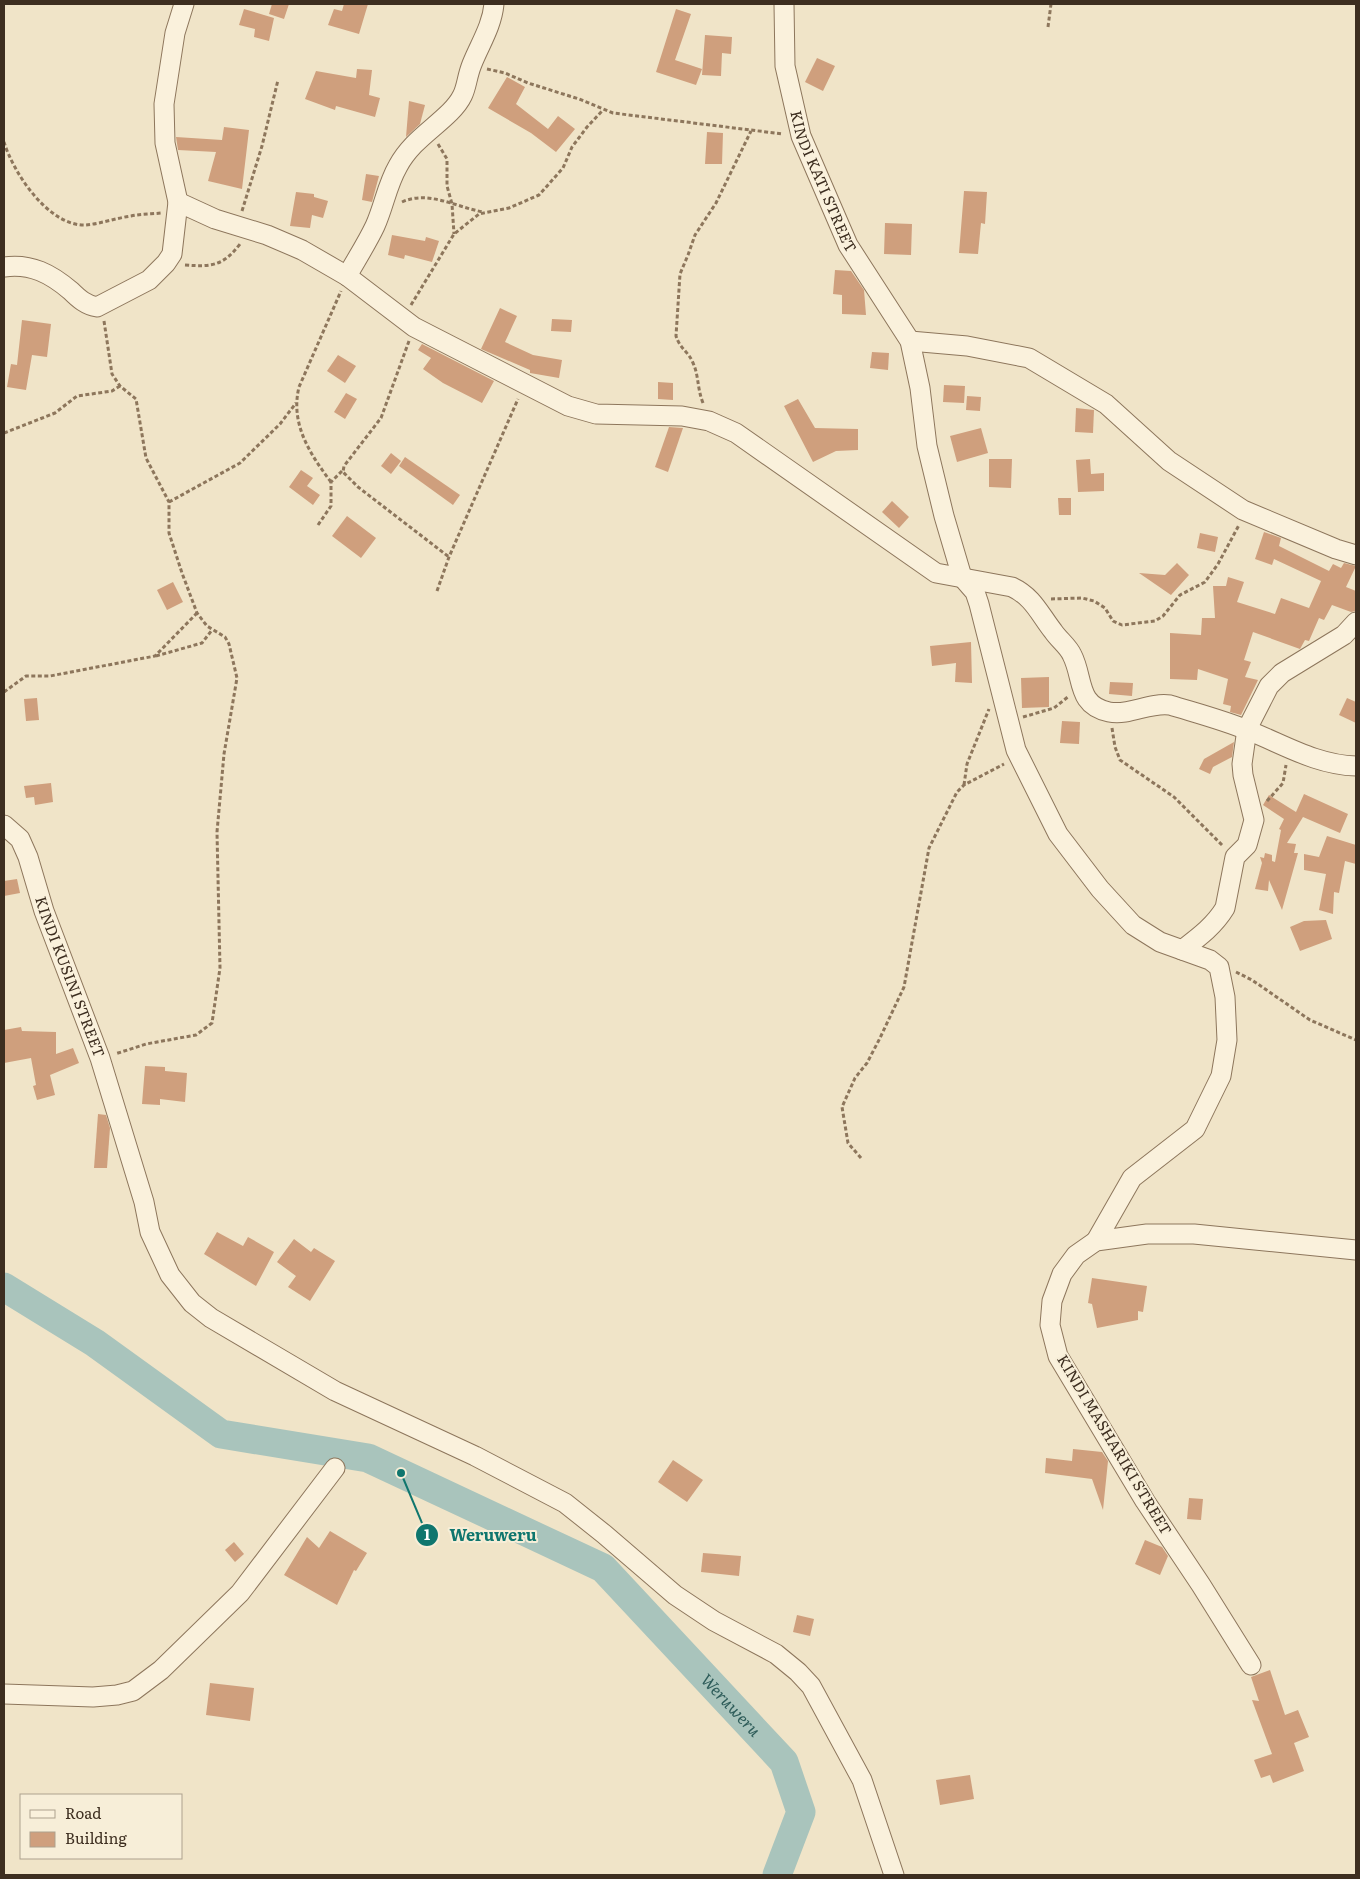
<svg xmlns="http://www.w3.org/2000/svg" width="1360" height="1879" viewBox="0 0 1360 1879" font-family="Literata,serif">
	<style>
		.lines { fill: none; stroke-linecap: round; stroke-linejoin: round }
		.river { stroke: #a9c4bc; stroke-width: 29 }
		.building { fill: #cf9f7d }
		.minor-casing { stroke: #8d765c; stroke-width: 21 }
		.path { stroke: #8d765c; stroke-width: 3; stroke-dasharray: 4 2.5; stroke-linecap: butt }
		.minor { stroke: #faf1dc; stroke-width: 19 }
		.labels { text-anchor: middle; stroke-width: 4; stroke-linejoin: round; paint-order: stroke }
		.street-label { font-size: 15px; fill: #3d2e20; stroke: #f7eed8 }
		.water-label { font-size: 16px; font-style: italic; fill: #2f5d5a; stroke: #f7eed8 }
		.leader { fill: none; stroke: #0f766e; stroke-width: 2 }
		.callout-dot { fill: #0f766e; stroke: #f7eed8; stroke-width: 2 }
		.mark-label { font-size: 15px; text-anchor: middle; font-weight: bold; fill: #fff }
		.callout-label { font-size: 16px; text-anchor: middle; font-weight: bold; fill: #0f766e; stroke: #f7eed8; stroke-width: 4; stroke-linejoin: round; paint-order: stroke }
	</style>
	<rect width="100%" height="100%" fill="#f0e4c8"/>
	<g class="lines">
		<!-- river -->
		<path class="river" id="s1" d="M 4,1287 L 95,1343 L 221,1434 L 368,1458 L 603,1568 L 784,1762 L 801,1812 L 777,1875"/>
	</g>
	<!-- building -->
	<g class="building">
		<path d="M 272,4 L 289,4 L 284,19 L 269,14 Z"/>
		<path d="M 344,4 L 368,4 L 359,34 L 328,25 L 334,9 L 342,11 Z"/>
		<path d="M 244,9 L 274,18 L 269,41 L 254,37 L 255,29 L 239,25 Z"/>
		<path d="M 676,9 L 691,14 L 675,60 L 702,69 L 696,85 L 656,72 Z"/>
		<path d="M 705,35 L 732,37 L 731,54 L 722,53 L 721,76 L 702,75 Z"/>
		<path d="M 817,58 L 835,66 L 823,91 L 805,82 Z"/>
		<path d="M 357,69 L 372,70 L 369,95 L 380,98 L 375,117 L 336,106 L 335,110 L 305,99 L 316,71 L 356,78 Z"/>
		<path d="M 507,77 L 525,87 L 516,104 L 548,129 L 558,116 L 575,129 L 556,152 L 531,133 L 488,108 Z"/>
		<path d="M 409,101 L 425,105 L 420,124 L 406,137 Z"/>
		<path d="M 224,127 L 249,130 L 242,189 L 208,181 L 216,152 L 178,150 L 176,137 L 222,140 Z"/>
		<path d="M 707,132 L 723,133 L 722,164 L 705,164 Z"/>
		<path d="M 366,174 L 379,176 L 372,202 L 362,200 Z"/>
		<path d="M 964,191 L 987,192 L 985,224 L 981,223 L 978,254 L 959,253 Z"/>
		<path d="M 296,192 L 314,194 L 314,197 L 328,201 L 323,218 L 312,215 L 310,228 L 290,226 Z"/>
		<path d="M 885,223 L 912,224 L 911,255 L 884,254 Z"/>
		<path d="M 392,235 L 425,241 L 426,237 L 439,241 L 432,262 L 405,255 L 404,259 L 388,255 Z"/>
		<path d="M 835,270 L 851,271 L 864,290 L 866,315 L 842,314 L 842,295 L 833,294 Z"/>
		<path d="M 500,308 L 517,316 L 505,342 L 533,355 L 562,360 L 559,378 L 530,373 L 530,370 L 481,349 Z"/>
		<path d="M 552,319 L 572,320 L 571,332 L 551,331 Z"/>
		<path d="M 22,320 L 51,324 L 47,357 L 32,355 L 26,390 L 7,387 L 11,364 L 17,365 Z"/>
		<path d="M 422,344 L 494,381 L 482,403 L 443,383 L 423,369 L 431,358 L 418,350 Z"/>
		<path d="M 872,352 L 889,353 L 888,370 L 870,368 Z"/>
		<path d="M 338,355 L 356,366 L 345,383 L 327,371 Z"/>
		<path d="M 658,382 L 673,383 L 673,400 L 658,399 Z"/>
		<path d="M 944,385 L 965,386 L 964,403 L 943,402 Z"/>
		<path d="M 346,393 L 357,399 L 345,419 L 334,412 Z"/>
		<path d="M 967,396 L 981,397 L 980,411 L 966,410 Z"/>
		<path d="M 798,399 L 815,428 L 858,429 L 858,450 L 836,451 L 813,462 L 784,406 Z"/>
		<path d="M 1076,408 L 1094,410 L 1093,433 L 1075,432 Z"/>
		<path d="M 669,427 L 683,428 L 668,472 L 655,467 Z"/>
		<path d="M 981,428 L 988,453 L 957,462 L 950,436 Z"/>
		<path d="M 391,453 L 401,461 L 391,474 L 381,466 Z"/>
		<path d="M 405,457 L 460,495 L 453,505 L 399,466 Z"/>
		<path d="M 989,459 L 1012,459 L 1011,488 L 989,487 Z"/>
		<path d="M 1090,459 L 1091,474 L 1104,473 L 1104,491 L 1078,492 L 1076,460 Z"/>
		<path d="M 301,470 L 313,478 L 307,486 L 320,495 L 313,505 L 289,487 Z"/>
		<path d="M 1058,498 L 1071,498 L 1071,515 L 1059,515 Z"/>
		<path d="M 892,501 L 909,517 L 899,528 L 882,512 Z"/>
		<path d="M 347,516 L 376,538 L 361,558 L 332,536 Z"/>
		<path d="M 1264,532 L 1281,538 L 1279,546 L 1329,571 L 1333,564 L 1341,568 L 1344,563 L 1356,566 L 1346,587 L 1356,591 L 1356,611 L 1351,612 L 1332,605 L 1324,620 L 1319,618 L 1309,641 L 1305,640 L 1300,649 L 1253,632 L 1244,660 L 1251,662 L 1245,677 L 1258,680 L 1241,715 L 1230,712 L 1231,706 L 1223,704 L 1228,679 L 1198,669 L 1197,680 L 1170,679 L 1170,633 L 1201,635 L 1202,618 L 1215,618 L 1213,586 L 1226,586 L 1228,577 L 1244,582 L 1237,602 L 1275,614 L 1281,598 L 1309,608 L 1321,581 L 1274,559 L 1272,565 L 1255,559 Z"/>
		<path d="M 1200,533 L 1218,537 L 1215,552 L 1197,548 Z"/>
		<path d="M 1177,563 L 1189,575 L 1171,595 L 1139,573 L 1165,575 Z"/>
		<path d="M 173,582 L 183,602 L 167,610 L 157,590 Z"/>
		<path d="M 971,642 L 972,683 L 955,682 L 956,663 L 932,666 L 930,646 Z"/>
		<path d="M 1049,677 L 1049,707 L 1022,708 L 1021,678 Z"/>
		<path d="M 1110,682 L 1133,683 L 1132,696 L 1109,694 Z"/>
		<path d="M 37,698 L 39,720 L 26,721 L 24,699 Z"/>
		<path d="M 1347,698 L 1356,702 L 1356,723 L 1339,715 Z"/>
		<path d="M 1062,721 L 1080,722 L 1079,744 L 1060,743 Z"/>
		<path d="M 1234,742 L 1232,757 L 1213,767 L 1210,774 L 1199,769 L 1204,759 Z"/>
		<path d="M 51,783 L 53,802 L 35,805 L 34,797 L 26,798 L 24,786 Z"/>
		<path d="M 1304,794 L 1348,814 L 1340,833 L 1303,817 L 1287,843 L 1296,844 L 1294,853 L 1298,853 L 1282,910 L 1269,880 L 1268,891 L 1255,889 L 1262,863 L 1260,857 L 1264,858 L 1265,853 L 1272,855 L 1272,861 L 1275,862 L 1281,830 L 1279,829 L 1284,819 L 1263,805 L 1269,795 L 1296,812 Z"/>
		<path d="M 1327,836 L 1356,845 L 1356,864 L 1345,861 L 1339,893 L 1334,892 L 1333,914 L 1319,910 L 1326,874 L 1304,870 L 1304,854 L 1319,857 Z"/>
		<path d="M 17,879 L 20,893 L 4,896 L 4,881 Z"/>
		<path d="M 1326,920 L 1332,939 L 1300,951 L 1290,927 L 1304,921 Z"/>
		<path d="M 21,1027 L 22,1031 L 56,1032 L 56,1054 L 73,1048 L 79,1063 L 50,1075 L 55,1095 L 37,1100 L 33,1086 L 36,1085 L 31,1058 L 4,1063 L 4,1030 Z"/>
		<path d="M 145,1066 L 165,1067 L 165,1071 L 187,1073 L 185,1102 L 160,1099 L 160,1105 L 142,1104 Z"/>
		<path d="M 98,1114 L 106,1115 L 110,1128 L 107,1168 L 94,1168 Z"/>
		<path d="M 217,1232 L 243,1246 L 248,1237 L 274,1252 L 256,1286 L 204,1254 Z"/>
		<path d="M 294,1239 L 311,1252 L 314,1248 L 335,1261 L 310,1301 L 288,1287 L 296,1276 L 277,1262 Z"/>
		<path d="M 1092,1278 L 1147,1286 L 1143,1312 L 1138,1311 L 1138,1320 L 1097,1328 L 1092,1304 L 1088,1303 Z"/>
		<path d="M 1073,1449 L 1102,1452 L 1108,1461 L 1103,1510 L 1092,1479 L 1045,1473 L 1046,1458 L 1072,1461 Z"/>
		<path d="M 673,1460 L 703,1480 L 687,1502 L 658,1482 Z"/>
		<path d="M 1189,1498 L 1203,1499 L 1201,1520 L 1187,1519 Z"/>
		<path d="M 330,1531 L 367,1553 L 356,1571 L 354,1570 L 337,1605 L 284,1575 L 307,1537 L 319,1548 Z"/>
		<path d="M 1145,1540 L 1162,1547 L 1168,1556 L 1160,1575 L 1135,1564 Z"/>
		<path d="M 234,1542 L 244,1554 L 235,1562 L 225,1550 Z"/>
		<path d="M 703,1553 L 741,1556 L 739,1576 L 701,1572 Z"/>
		<path d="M 797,1615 L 814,1619 L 810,1636 L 793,1632 Z"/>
		<path d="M 1270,1670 L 1285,1715 L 1298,1710 L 1309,1737 L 1294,1743 L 1304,1771 L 1273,1783 L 1270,1775 L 1261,1778 L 1254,1760 L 1272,1754 L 1252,1700 L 1259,1701 L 1251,1677 Z"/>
		<path d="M 210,1683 L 254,1688 L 250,1721 L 206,1715 Z"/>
		<path d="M 970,1775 L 974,1799 L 940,1805 L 936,1780 Z"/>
	</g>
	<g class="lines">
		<defs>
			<g id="minor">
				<path id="s2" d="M 784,4 L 785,66 L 801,136 L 848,245 L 910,341 L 920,388 L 927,446 L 944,516 L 962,577 L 975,592 L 979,604 L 1016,750 L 1058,834 L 1100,889 L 1133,925 L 1160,942 L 1210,960 L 1219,967 L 1225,997 L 1227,1040 L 1221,1076 L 1195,1129 L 1132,1178 L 1096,1241"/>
				<path d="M 178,202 L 215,219 L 267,235 L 302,250 L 347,276 L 414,327 L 568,406 L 596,414 L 682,416 L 709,421 L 736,433 L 936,573 L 1012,587 C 1033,597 1039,613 1053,631 C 1059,640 1068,646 1072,655 C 1084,678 1076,705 1109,712 C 1130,716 1149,702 1170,705 C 1196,713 1223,720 1247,730 C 1283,744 1316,765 1356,766"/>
				<path d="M 4,267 C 31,263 51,274 71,291 C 79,299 86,305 97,307 L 149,280 L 166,263 L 172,254 L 178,202 L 165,143 L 164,104 L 175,33 L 184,4"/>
				<path d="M 347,276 C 356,260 367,243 375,226 C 384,206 387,185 398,166 C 411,142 432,130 450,112 C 469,93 464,84 472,64 C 480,44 492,26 494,4"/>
				<path d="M 910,341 L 967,346 L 1029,358 L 1106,404 L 1169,461 L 1243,510 L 1336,549 L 1356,555"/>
				<path id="s3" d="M 4,825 L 20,839 L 28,857 L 44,911 L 100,1058 L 144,1202 L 150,1232 L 170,1275 L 192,1303 L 211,1318 L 335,1391 L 475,1456 L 565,1503 L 604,1534 L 675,1595 L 714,1621 L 776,1654 L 798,1672 L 811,1686 L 862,1780 L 894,1875"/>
				<path d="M 1182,950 C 1199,937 1214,926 1225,908 L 1235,857 L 1247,845 L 1254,820 L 1243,775 L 1242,764 L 1247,729 L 1269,686 L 1282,673 L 1344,635 L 1356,622"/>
				<path d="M 1251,1665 L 1201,1585 L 1145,1501 L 1058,1356 L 1050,1325 L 1052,1301 L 1062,1274 L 1076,1255 L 1096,1241 L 1147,1234 L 1194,1234 L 1356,1250"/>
				<path d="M 4,1694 L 93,1697 L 117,1695 L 133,1691 L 161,1670 L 240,1593 L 335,1468"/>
			</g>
		</defs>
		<!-- minor casing -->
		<use href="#minor" class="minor-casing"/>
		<!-- path -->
		<g class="path">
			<path d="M 1048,27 L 1051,4"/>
			<path d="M 487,69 L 505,73 L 528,83 L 579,99 L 613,113 L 783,134"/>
			<path d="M 4,142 C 13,172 48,226 85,225 C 100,224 116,218 131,216 C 141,214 151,214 161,213"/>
			<path d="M 438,144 L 447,159 L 447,186 L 452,204 L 454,234"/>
			<path d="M 402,202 C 428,190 456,207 483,212"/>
			<path d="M 242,211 L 262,146 L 278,80"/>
			<path d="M 185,265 C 212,267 223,266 240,244"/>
			<path d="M 411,305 L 454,234 L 479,214 L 509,208 L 539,195 L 563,168 L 572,147 L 587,127 L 603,110"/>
			<path d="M 104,321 L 112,374 L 120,386 L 136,399 L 146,458 L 169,502 L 169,533 L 182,573 L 197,613 L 207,626 L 225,637 L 229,644 L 237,678 L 224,754 L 217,832 L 220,968 L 212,1023 L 196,1035 L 146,1044 L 115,1054"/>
			<path d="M 409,341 L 381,418 L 344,466 L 343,472 L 358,487 L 449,557"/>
			<path d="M 703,403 C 697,388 699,376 693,363 C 689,352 680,349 676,336 L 680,274 L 688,255 L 695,235 L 716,203 L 751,131"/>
			<path d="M 4,433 L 55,413 L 77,396 L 112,391 L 120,386"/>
			<path d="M 331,482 C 310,454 290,424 299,387 L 341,291"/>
			<path d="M 169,502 L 240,463 L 280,424 L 296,403"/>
			<path d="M 318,525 L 331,506 L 331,482 L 343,470"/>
			<path d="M 437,591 L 449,557 L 518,399"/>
			<path d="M 1051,599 L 1082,598 L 1094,601 L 1105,608 L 1113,621 L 1122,625 L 1155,621 L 1163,616 L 1180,595 L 1205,582 L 1218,564 L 1239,525"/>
			<path d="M 156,656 L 202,643 L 212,630"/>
			<path d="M 4,692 L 26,676 L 50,676 L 155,656 L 197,613"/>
			<path d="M 1023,717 L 1054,708 L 1069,696"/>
			<path d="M 1112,728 L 1115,747 L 1120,760 L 1174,797 L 1223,846"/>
			<path d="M 964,785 L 967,764 L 989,709"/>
			<path d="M 1267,801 L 1283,783 L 1286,765"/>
			<path d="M 1236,972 L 1252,980 L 1310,1020 L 1356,1040"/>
			<path d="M 861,1158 L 848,1143 L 842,1107 L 855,1078 L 867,1063 L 880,1038 L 904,987 L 929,848 L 957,792 L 964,785 L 1004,764"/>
		</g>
		<!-- minor -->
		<use href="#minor" class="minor"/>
	</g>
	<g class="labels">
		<!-- street labels -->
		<g class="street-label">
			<text dy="5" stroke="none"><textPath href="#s2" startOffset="184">KINDI KATI STREET</textPath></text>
			<text dy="5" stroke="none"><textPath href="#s3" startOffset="168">KINDI KUSINI STREET</textPath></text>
			<text transform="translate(1114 1445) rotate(59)" y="5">KINDI MASHARIKI STREET</text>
		</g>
		<!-- water labels -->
		<g class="water-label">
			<text dy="6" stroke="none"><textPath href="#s1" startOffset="858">Weruweru</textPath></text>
		</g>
	</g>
	<!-- callouts -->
	<path class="leader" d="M401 1473L427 1535"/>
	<g class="callout-dot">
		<circle cx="401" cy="1473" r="5"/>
		<circle cx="427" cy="1535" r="12"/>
	</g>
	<g class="mark-label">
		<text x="427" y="1540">1</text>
	</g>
	<g class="callout-label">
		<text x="493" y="1541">Weruweru</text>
	</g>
	<!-- border -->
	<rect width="1360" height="1879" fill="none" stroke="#3d2e20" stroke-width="10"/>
	<!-- legend -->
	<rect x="20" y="1794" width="162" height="65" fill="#f7eed8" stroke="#ada18e"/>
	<rect x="30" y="1810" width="25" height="8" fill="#faf1dc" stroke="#ada18e"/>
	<text x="65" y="1819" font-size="15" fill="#3d2e20">Road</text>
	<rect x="30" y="1832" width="25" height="15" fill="#cf9f7d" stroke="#ada18e"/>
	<text x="65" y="1844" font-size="15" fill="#3d2e20">Building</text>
</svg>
